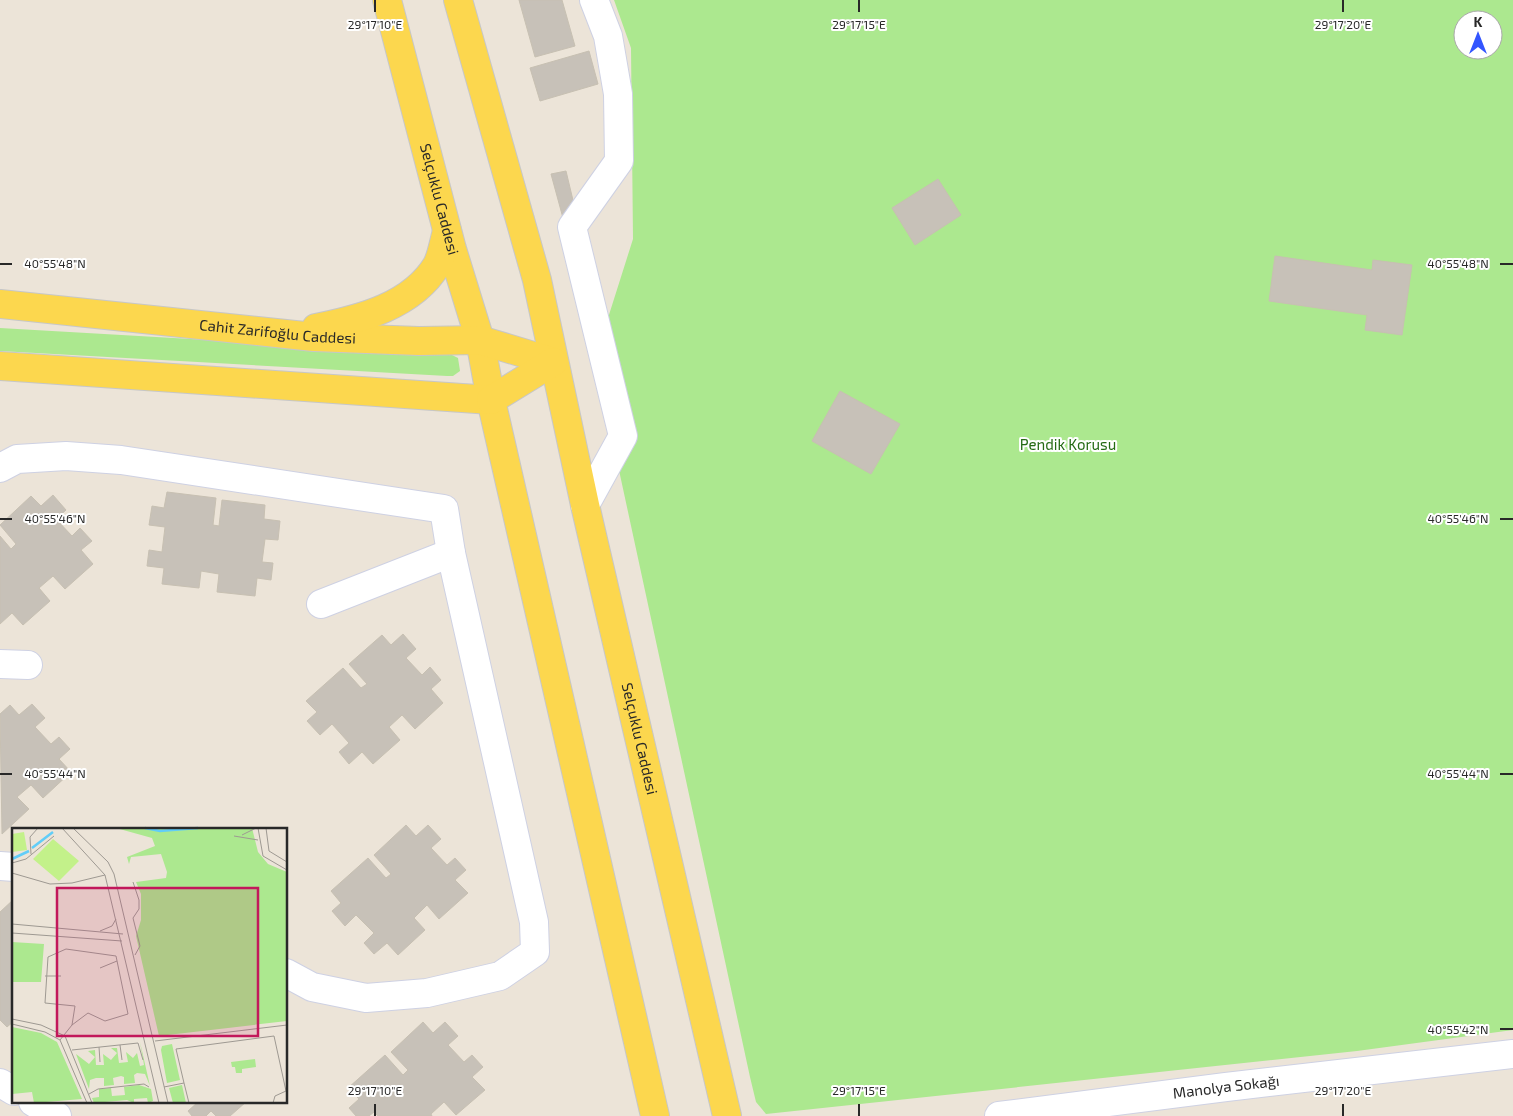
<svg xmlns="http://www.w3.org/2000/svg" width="1513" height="1116" viewBox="0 0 1513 1116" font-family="'Exo 2',sans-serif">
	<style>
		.green { fill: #ace88f; fill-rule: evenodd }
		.building { fill: #c7c1b8; stroke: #c7c0b2 }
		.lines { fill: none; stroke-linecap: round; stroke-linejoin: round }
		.minor-casing { stroke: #ced1e3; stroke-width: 30 }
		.major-casing { stroke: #c7c7c7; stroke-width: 30 }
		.minor { stroke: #fff; stroke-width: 28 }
		.major { stroke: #fcd74e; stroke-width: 28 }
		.ticks { fill: none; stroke: #282828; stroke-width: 2 }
		.labels { text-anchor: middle; stroke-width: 4; stroke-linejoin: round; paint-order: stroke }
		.street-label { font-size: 15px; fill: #282828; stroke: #fff }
		.park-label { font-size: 15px; fill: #246a13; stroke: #fff }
		.inset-river { fill: none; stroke: #61cdf8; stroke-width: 2.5 }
		.inset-road { fill: none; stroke: #9e9992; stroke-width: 1 }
		.view { fill: #c2185b; fill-opacity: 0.15; stroke: #c2185b; stroke-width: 2.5 }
		.inset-edge { fill: none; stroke: #282828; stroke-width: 2.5 }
		.ticks-label { font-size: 12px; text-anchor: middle; fill: #282828; stroke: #fff; stroke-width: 4; stroke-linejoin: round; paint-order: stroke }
	</style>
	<rect width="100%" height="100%" fill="#ece4d8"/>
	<!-- green -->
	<g class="green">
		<path d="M 614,0 L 1513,0 L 1513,1030 L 1357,1051 L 766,1114 L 756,1102 L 750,1077 L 595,359 L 633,239 L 631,48 ZM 1463,20 L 1493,20 L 1493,50 L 1463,50 Z"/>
		<path d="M 0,328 L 450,354 L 458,358 L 460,371 L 453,376 L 447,376 L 0,351 Z"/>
	</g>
	<!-- building -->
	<g class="building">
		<path d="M 519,0 L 562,0 L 575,46 L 535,57 Z"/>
		<path d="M 589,51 L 598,84 L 540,101 L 530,68 Z"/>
		<path d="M 566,171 L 582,238 L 569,240 L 551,174 Z"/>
		<path d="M 938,179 L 961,215 L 915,245 L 892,208 Z"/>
		<path d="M 1275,256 L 1372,270 L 1373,260 L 1412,265 L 1402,335 L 1365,330 L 1367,315 L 1269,301 Z"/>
		<path d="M 840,391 L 900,424 L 871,474 L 812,441 Z"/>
		<path d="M 167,492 L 216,498 L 213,525 L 219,526 L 222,500 L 265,505 L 264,519 L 280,521 L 278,540 L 265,539 L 262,562 L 273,563 L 271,580 L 257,578 L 255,596 L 217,592 L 219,574 L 201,571 L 199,588 L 162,584 L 164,568 L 147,566 L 149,550 L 162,552 L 165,527 L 149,525 L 152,506 L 164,508 Z"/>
		<path d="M 53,495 L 66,510 L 56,519 L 72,536 L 80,528 L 92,541 L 81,550 L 93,564 L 65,589 L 53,576 L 39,588 L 50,601 L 23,625 L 12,613 L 0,624 L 0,536 L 11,549 L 16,544 L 0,525 L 31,496 L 41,506 Z"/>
		<path d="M 403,634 L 416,649 L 406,658 L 422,675 L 430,667 L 441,680 L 431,689 L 443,703 L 415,729 L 402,715 L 389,727 L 400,740 L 373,764 L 362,752 L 349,764 L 339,752 L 349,743 L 332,724 L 320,735 L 307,721 L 317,712 L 306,701 L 343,668 L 361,688 L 367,684 L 349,664 L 382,635 L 391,645 Z"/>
		<path d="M 32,704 L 45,718 L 35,727 L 51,744 L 59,737 L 70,749 L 59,759 L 71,772 L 43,798 L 31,785 L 17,797 L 29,809 L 2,834 L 0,714 L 10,705 L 19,715 Z"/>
		<path d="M 406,825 L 416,836 L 428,825 L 441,839 L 431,848 L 447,865 L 455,858 L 466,870 L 455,880 L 468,893 L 439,919 L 427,905 L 414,918 L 425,930 L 398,955 L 387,943 L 374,954 L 364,943 L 374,933 L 356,915 L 345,926 L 332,911 L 341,903 L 331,891 L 368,858 L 386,878 L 391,874 L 374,855 Z"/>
		<path d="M 14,899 L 14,1021 L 7,1027 L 0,1020 L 0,912 Z"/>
		<path d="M 423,1022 L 433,1033 L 445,1022 L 458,1036 L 448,1045 L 464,1062 L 472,1055 L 483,1067 L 472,1077 L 485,1090 L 456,1115 L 444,1102 L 431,1114 L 432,1116 L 378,1116 L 374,1112 L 369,1116 L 356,1116 L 349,1108 L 359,1099 L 348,1088 L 385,1055 L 403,1075 L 408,1070 L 391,1052 Z"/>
		<path d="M 198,1102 L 246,1102 L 230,1116 L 216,1116 L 211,1111 L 206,1116 L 192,1116 L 188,1111 Z"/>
	</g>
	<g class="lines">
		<defs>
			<g id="minor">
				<path d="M 0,468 L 17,459 L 66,456 L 121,460 L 444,509 L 451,553 L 534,922 L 535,952 L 500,976 L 427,993 L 366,998 L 312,987 L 286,973"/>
				<path d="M 585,505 L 623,436 L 572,227 L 619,161 L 618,94 L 608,36 L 594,0"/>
				<path d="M 321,604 L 451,553"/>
				<path d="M 0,664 L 28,665"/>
				<path d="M 0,866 L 14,867"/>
				<path d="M 0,1083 L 14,1091"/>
				<path d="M 33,1102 L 57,1116"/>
				<path id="s1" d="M 999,1116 L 1226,1087 L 1513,1054"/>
			</g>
			<g id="major">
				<path id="s2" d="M 387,0 L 452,249 L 480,340 L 491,400 L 655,1116"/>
				<path id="s3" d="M 458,0 L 537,280 L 585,505 L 727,1116"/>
				<path id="s4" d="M 0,304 L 314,337 L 419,341 L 480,340 L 553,362"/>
				<path d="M 316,328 C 361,319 412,306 437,265 C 442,255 444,241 447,231"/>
				<path d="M 0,366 L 491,400"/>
				<path d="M 491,400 L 553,362"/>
			</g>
		</defs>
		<!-- minor casing -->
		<use href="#minor" class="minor-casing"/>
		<!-- major casing -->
		<use href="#major" class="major-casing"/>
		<!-- minor -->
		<use href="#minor" class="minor"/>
		<!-- major -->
		<use href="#major" class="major"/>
	</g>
	<!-- ticks -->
	<path class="ticks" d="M 375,0 L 375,12M 859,0 L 859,12M 1343,0 L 1343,12M 0,264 L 12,264M 1500,264 L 1513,264M 0,519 L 12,519M 1500,519 L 1513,519M 0,774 L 12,774M 1500,774 L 1513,774M 1500,1029 L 1513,1029M 375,1104 L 375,1116M 859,1104 L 859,1116M 1343,1104 L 1343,1116"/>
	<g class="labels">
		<!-- street labels -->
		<g class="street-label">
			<text dy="5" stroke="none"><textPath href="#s2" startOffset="206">Selçuklu Caddesi</textPath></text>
			<text dy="5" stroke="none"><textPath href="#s4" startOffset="279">Cahit Zarifoğlu Caddesi</textPath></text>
			<text dy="5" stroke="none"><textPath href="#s3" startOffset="761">Selçuklu Caddesi</textPath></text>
			<text dy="5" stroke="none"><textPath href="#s1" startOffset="229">Manolya Sokağı</textPath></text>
		</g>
		<!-- park labels -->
		<g class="park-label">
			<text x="1068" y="450">Pendik Korusu</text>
		</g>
	</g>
	<!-- overview -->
	<g transform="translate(12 828)">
		<rect width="275" height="275" fill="#ece4d8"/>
		<path d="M 104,0 L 240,0 L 246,24 L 256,36 L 275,44 L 275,193 L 147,208 L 124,108 L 129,92 L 129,66 L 124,54 L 154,50 L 155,44 L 149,26 L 119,29 L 117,36 L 115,29 L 143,18 L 140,10 ZM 0,114 L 32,116 L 29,154 L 0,154 ZM 0,199 L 29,205 L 45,214 L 70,271 L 22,275 L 20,264 L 0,266 ZM 128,214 L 138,258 L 133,246 L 125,245 L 122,247 L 123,255 L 112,256 L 112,249 L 109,248 L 101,250 L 102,257 L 92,258 L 92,250 L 84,250 L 78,252 L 77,261 L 64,226 L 77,236 L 83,229 L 76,223 L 83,222 L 84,237 L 92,237 L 91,226 L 99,232 L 105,225 L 99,220 L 105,220 L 107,235 L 116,234 L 114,224 L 121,230 L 125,225 L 128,238 L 132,237 ZM 160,216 L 168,252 L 155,255 L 149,222 L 150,218 ZM 243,231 L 244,239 L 230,241 L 230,245 L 224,245 L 223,239 L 220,239 L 219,234 ZM 127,257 L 139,261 L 141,273 L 136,275 L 135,270 L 122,271 L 122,275 L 115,272 L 82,275 L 80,270 L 87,269 L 87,261 L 99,260 L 100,268 L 113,267 L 112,259 ZM 170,257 L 174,275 L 161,275 L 157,260 Z" fill="#ace88f"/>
		<path d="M 12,4 L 15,22 L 0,24 L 0,6 ZM 41,11 L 67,33 L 47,53 L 21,31 Z" fill="#c3f18a"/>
		<path class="inset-river" d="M 133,0 L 148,3 L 186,0M 20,20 L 41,4M 0,31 L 17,23"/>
		<path class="inset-road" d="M 50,0 L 93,47 L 147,275M 61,0 L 96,34 L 102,46 L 156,275M 246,0 L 251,28 L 275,42M 254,0 L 257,23 L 275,34M 230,7 L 244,0M 222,8 L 246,12M 19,26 L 18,9 L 26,0M 0,35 L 14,31 L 42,8M 0,45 L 38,56 L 60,55 L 93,47M 121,54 L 127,72 L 127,81 L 121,90 L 128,118 L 123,127M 0,96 L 111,106M 88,103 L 100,98 L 104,91M 0,105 L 110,113M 88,140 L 105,133M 33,148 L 49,148M 0,191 L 29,197 L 53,208 L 80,275M 0,196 L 33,204 L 48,212 L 75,275M 48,212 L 60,197 L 63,178 L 33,175 L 36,129 L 54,121 L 104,128 L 116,186 L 93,193 L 76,185 L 60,197M 143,213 L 275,197M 108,217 L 110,232M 87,219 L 88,234M 60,222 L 126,215 L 131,232M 172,255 L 177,275M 152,259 L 172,255 L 164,221 L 262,208 L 274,263 L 263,268 L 261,275M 77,266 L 86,261 L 132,256 L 137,259"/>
		<path class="view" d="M 45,60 L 246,60 L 246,208 L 45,208 Z"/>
		<rect width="275" height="275" class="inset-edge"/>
	</g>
	<g class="ticks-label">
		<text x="375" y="29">29°17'10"E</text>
		<text x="859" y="29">29°17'15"E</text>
		<text x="1343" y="29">29°17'20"E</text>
		<text x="55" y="268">40°55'48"N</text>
		<text x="1458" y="268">40°55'48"N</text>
		<text x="55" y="523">40°55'46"N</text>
		<text x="1458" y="523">40°55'46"N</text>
		<text x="55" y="778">40°55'44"N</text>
		<text x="1458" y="778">40°55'44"N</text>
		<text x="1458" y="1034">40°55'42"N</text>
		<text x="375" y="1095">29°17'10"E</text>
		<text x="859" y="1095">29°17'15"E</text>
		<text x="1343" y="1095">29°17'20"E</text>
	</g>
	<!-- north arrow -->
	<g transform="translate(1478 35)"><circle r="24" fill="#ffffff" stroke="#a9a9a9"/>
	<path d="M0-4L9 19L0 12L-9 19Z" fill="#3355ff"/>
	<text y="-8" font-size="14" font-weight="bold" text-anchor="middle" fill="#282828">K</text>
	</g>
</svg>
